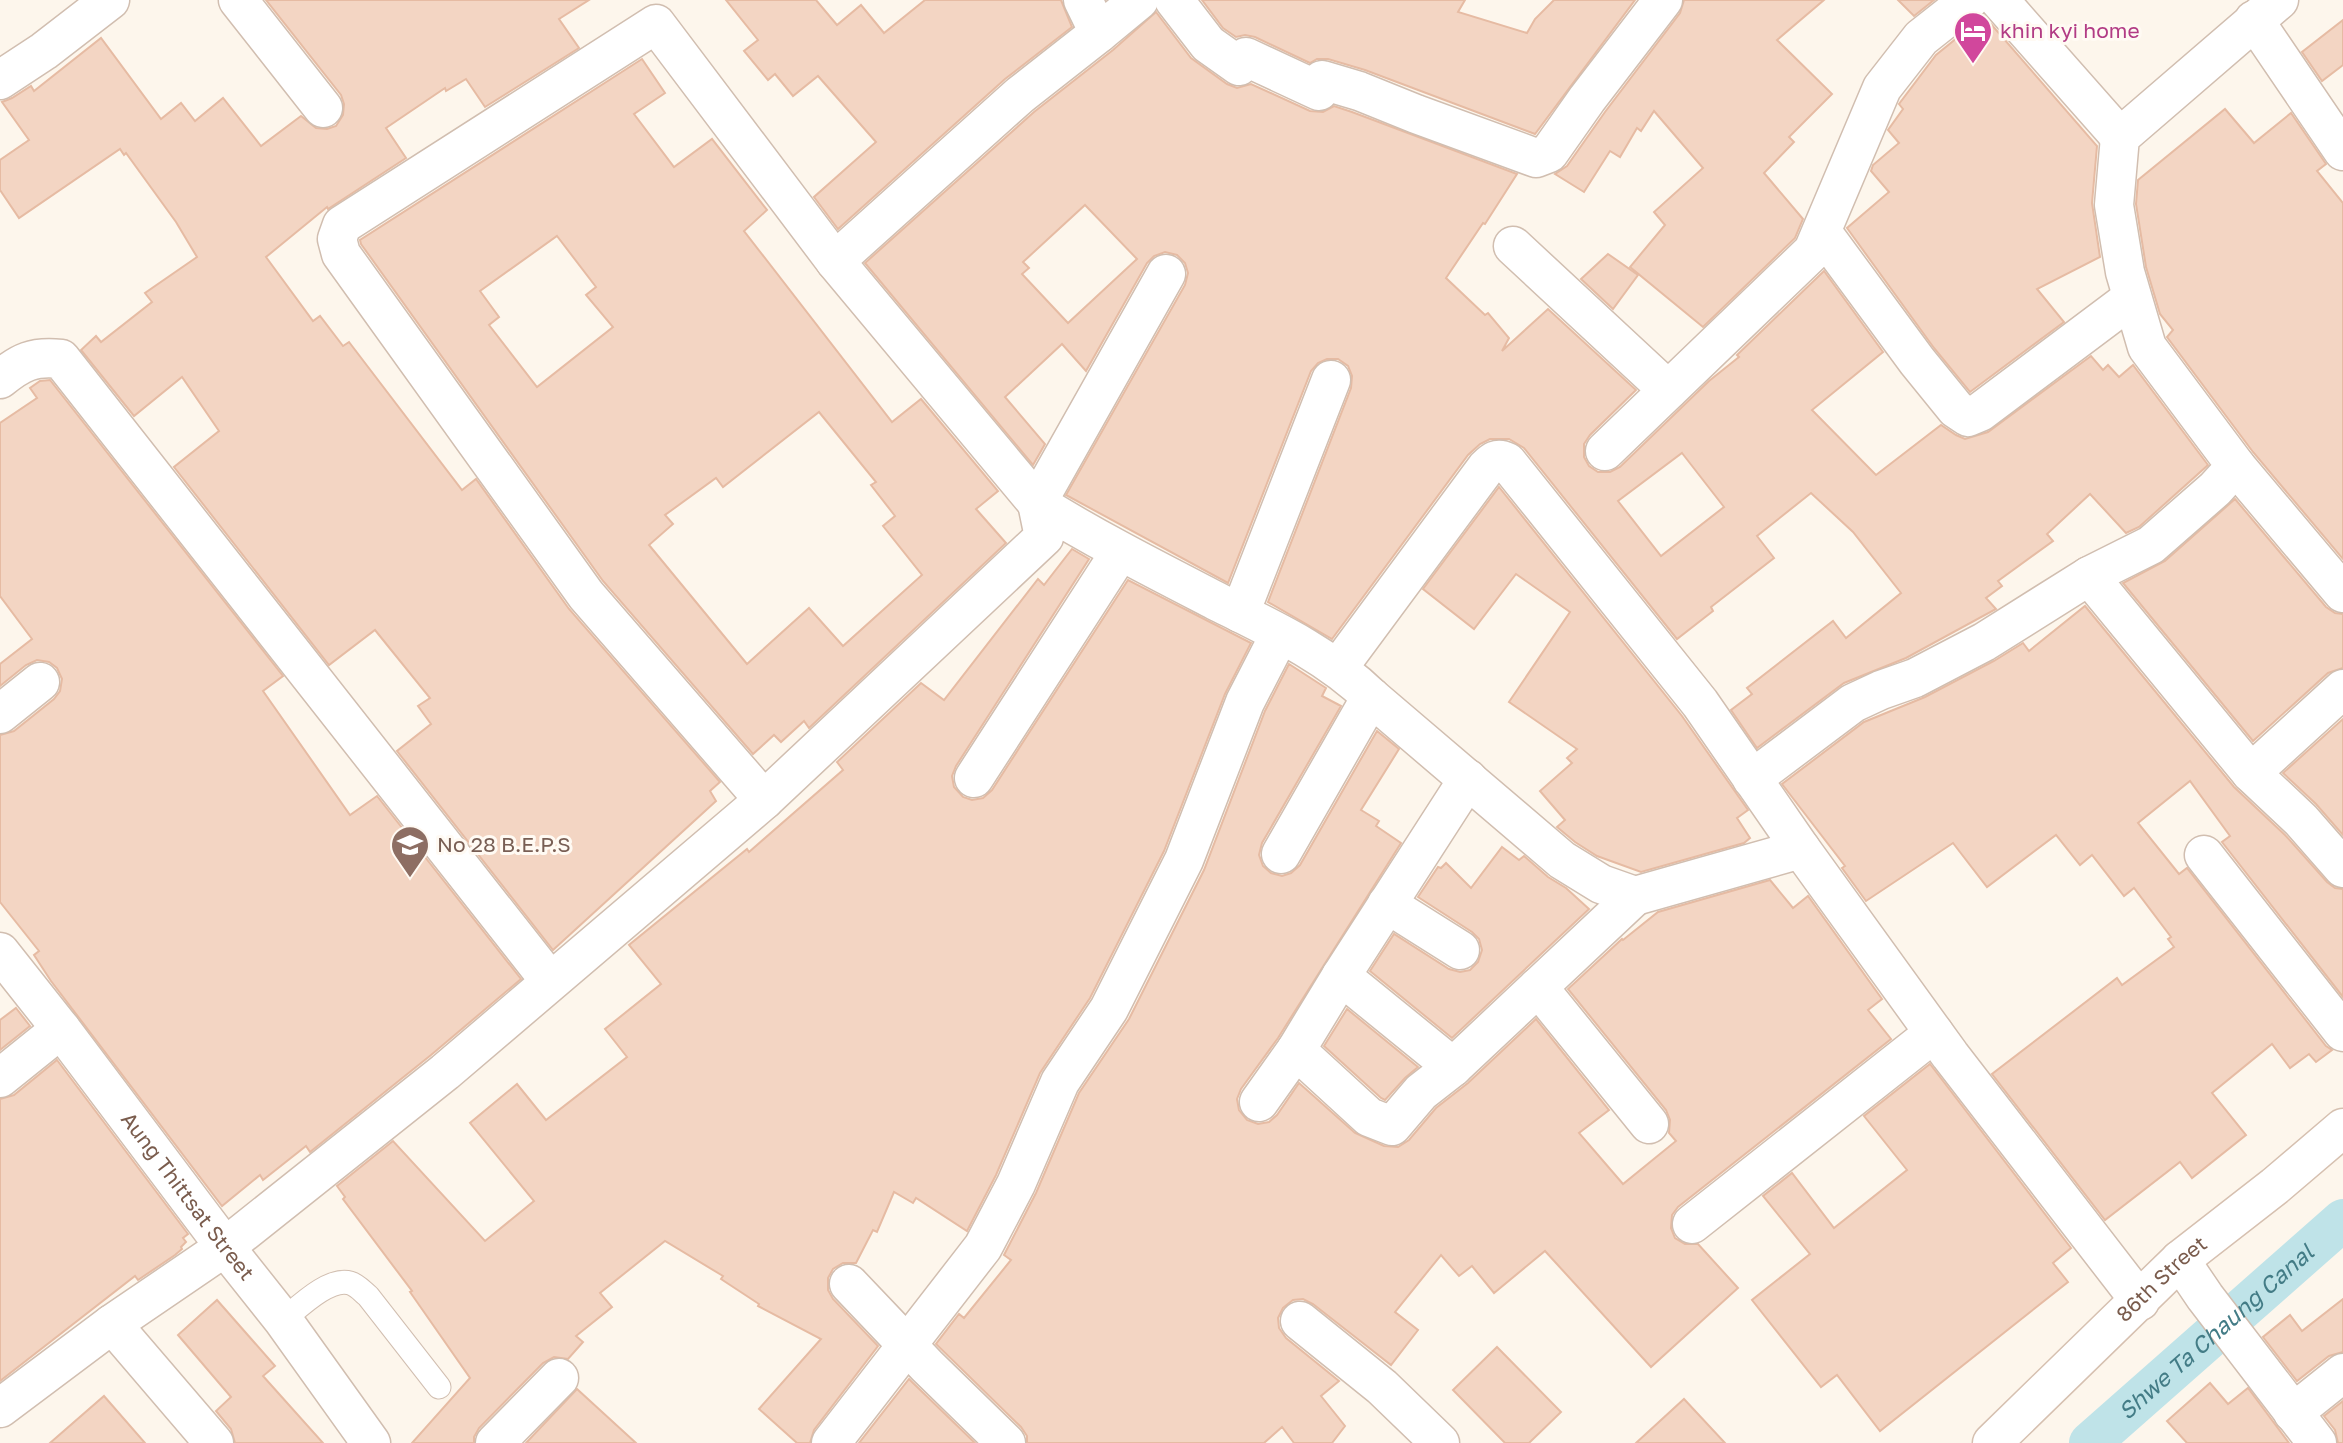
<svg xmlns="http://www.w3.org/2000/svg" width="2343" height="1443" viewBox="0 0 2343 1443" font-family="'Golos Text',sans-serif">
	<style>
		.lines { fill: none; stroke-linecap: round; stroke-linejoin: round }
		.canal { stroke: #bfe3e8; stroke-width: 42 }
		.building { fill: #f3d5c3; stroke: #e6bba3; stroke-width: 2; fill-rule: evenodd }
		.lane-casing { stroke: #d1beb0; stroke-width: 25 }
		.street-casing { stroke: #d1beb0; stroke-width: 41 }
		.secondary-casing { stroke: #d6c0b0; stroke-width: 41 }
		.lane { stroke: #fff; stroke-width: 23 }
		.street { stroke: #fff; stroke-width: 38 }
		.secondary { stroke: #fff; stroke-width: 38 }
		.labels { text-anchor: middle; stroke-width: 6; stroke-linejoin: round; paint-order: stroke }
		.hotel-label { font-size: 21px; fill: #b23c85; stroke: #fffaf3; text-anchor: start }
		.education-label { font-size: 21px; fill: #785e54; stroke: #fffaf3; text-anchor: start }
		.street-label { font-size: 21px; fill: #7a5c4d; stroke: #fffaf3 }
		.water-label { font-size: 23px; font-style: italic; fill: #437c86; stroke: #fffaf3 }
	</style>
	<rect width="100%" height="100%" fill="#fdf6ec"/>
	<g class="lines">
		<!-- canal -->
		<path class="canal" id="s1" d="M 2090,1443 L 2343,1220"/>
	</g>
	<!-- building -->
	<g class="building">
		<path d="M 266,0 L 589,0 L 559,19 L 579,48 L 485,107 L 466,79 L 446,91 L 445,88 L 386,128 L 406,158 L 328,209 L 327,207 L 266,257 L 313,321 L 320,316 L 343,346 L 349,342 L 462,490 L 476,479 L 569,609 L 720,782 L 710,791 L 716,801 L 553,950 L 397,751 L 431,724 L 418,706 L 430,698 L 375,630 L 329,665 L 174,467 L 219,431 L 182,377 L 134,416 L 81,350 L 96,336 L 101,342 L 152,302 L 145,293 L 197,257 L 176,222 L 126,153 L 124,155 L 120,149 L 19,218 L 0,190 L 0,160 L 29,140 L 2,102 L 12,98 L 31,86 L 34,91 L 101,38 L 161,119 L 181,103 L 195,121 L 223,98 L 261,146 L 301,116 L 316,128 L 327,129 L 336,126 L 343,115 L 344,104 L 341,95 Z"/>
		<path d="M 726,0 L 816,0 L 837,25 L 861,5 L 884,33 L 925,0 L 1061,0 L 1072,27 L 1005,79 L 838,229 L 814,197 L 876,142 L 818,76 L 793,96 L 775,74 L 768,80 L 744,51 L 758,40 Z"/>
		<path d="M 1202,0 L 1465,0 L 1458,12 L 1527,33 L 1535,19 L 1554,0 L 1635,0 L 1535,134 L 1365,70 L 1328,59 L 1317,59 L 1310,63 L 1255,37 L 1245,35 L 1236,37 L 1223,28 Z"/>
		<path d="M 1684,0 L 1824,0 L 1777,40 L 1832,94 L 1789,137 L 1794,142 L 1764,173 L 1803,219 L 1795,238 L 1703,327 L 1630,267 L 1665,225 L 1654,212 L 1703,168 L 1654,111 L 1641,131 L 1637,128 L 1620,157 L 1610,151 L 1584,192 L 1555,174 L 1567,166 L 1605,112 L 1680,13 Z"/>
		<path d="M 1898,0 L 1934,0 L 1914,16 Z"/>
		<path d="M 1156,12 L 1191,58 L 1227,84 L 1237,88 L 1251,84 L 1310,111 L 1323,112 L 1334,106 L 1352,112 L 1517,174 L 1485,224 L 1483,223 L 1446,278 L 1485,315 L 1488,313 L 1509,338 L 1502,351 L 1548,309 L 1636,390 L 1590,435 L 1584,444 L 1584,457 L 1589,466 L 1598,472 L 1610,472 L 1620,467 L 1709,381 L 1739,357 L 1737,355 L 1824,271 L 1883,352 L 1812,410 L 1876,475 L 1941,425 L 1956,435 L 1965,439 L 1988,432 L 2091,356 L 2103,370 L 2108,365 L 2119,377 L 2133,365 L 2208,465 L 2139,527 L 2126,533 L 2090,494 L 2047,534 L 2053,541 L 1998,581 L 2002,586 L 1986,598 L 1996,609 L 1906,658 L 1844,683 L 1757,748 L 1731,710 L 1752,694 L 1747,688 L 1833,621 L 1846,638 L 1901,593 L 1853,532 L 1811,493 L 1757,536 L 1774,558 L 1711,607 L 1713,611 L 1677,639 L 1524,448 L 1509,439 L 1490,439 L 1480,444 L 1468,455 L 1332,639 L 1268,602 L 1351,388 L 1352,376 L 1348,366 L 1338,359 L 1327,359 L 1318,363 L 1311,371 L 1228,583 L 1066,495 L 1185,285 L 1188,273 L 1185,263 L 1177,255 L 1165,252 L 1154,256 L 1147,263 L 1086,371 L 1062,344 L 1005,397 L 1045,444 L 1033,465 L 865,263 L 1034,112 L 1113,50 ZM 1085,205 L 1137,259 L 1068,323 L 1022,274 L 1029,268 L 1023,262 ZM 1682,453 L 1724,507 L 1661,556 L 1618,501 Z"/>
		<path d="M 1984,16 L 2097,146 L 2092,203 L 2100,257 L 2037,289 L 2064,322 L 1970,392 L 1934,348 L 1847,228 L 1889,192 L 1871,171 L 1873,165 L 1899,143 L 1888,130 L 1903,109 L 1899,104 L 1936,55 Z"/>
		<path d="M 2343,20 L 2343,65 L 2322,81 L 2302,52 Z"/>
		<path d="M 642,59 L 665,93 L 634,114 L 674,167 L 712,139 L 767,210 L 744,231 L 892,422 L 921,399 L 998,491 L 976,509 L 1006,543 L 809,728 L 804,721 L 781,742 L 774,735 L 753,754 L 603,581 L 361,244 L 360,240 ZM 557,236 L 596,287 L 586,295 L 613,327 L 537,387 L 489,325 L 499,317 L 480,291 ZM 819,412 L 876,482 L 871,485 L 895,516 L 883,526 L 922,575 L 843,646 L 809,608 L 747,664 L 649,545 L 673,524 L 665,515 L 716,478 L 723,487 Z"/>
		<path d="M 2225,109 L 2254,143 L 2291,113 L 2326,164 L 2317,171 L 2343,203 L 2343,559 L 2253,452 L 2167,337 L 2173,330 L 2160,314 L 2146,267 L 2136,204 L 2138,180 Z"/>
		<path d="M 1608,254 L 1638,275 L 1613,309 L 1581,279 Z"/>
		<path d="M 50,380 L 283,676 L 263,691 L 350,815 L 377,796 L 521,979 L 431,1055 L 310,1152 L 306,1146 L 263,1180 L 260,1175 L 222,1206 L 51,981 L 34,955 L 39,951 L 0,902 L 0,735 L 14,731 L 54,699 L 60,691 L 62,679 L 57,668 L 49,662 L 37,660 L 26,665 L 0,686 L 0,664 L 32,639 L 0,596 L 0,423 L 37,398 L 30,388 L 40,381 Z"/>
		<path d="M 1499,487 L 1682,716 L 1748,810 L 1737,818 L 1750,838 L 1744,843 L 1641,872 L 1597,856 L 1575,842 L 1557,827 L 1565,820 L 1540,791 L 1572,763 L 1567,758 L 1577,749 L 1509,702 L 1570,612 L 1516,574 L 1474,629 L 1423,589 Z"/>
		<path d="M 2235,499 L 2326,607 L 2335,613 L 2343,614 L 2343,668 L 2328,673 L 2253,741 L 2123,583 L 2165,561 Z"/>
		<path d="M 1072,549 L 1089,559 L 956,766 L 952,776 L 954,787 L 963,797 L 972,800 L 983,798 L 992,790 L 1128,580 L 1251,643 L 1225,694 L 1164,851 L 1090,998 L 1040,1073 L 996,1175 L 967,1231 L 916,1198 L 913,1203 L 894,1192 L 877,1232 L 873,1230 L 856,1263 L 843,1263 L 833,1269 L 828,1278 L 828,1290 L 833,1299 L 878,1346 L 814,1430 L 810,1443 L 797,1443 L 759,1409 L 821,1339 L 758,1306 L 759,1304 L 721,1279 L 723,1276 L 665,1241 L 600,1293 L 612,1307 L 576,1336 L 583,1342 L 568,1359 L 554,1357 L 543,1363 L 479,1428 L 474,1437 L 474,1443 L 412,1443 L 470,1378 L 410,1292 L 412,1291 L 343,1199 L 345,1197 L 337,1186 L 393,1141 L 485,1241 L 534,1201 L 470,1123 L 517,1084 L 546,1120 L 627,1057 L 605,1029 L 661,984 L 629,945 L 747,849 L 749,852 L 843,770 L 837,762 L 921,683 L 944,700 L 1038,579 L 1044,585 Z"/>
		<path d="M 2085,606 L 2234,787 L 2285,835 L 2327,882 L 2335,888 L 2343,889 L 2343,997 L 2222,842 L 2230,836 L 2190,781 L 2138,823 L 2179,874 L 2187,868 L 2326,1046 L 2332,1050 L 2316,1062 L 2309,1054 L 2290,1068 L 2272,1044 L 2212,1093 L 2246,1135 L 2192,1178 L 2180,1162 L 2105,1220 L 1992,1074 L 2117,978 L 2122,985 L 2174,947 L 2168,939 L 2171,937 L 2134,888 L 2124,896 L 2092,855 L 2080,865 L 2056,835 L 1987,887 L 1953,843 L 1866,901 L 1842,868 L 1845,866 L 1782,784 L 1864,722 L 1925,697 L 1994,661 L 2023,643 L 2029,651 Z"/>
		<path d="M 1289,664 L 1326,688 L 1322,696 L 1341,706 L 1262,843 L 1259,855 L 1263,866 L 1271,873 L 1282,876 L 1291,873 L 1300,865 L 1377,731 L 1399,749 L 1361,810 L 1379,821 L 1376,826 L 1401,843 L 1278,1038 L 1241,1089 L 1237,1099 L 1239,1110 L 1247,1120 L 1258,1124 L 1269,1122 L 1277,1115 L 1299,1083 L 1355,1133 L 1384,1146 L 1398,1147 L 1409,1140 L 1436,1108 L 1468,1083 L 1536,1019 L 1609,1110 L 1579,1133 L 1623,1184 L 1676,1141 L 1669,1133 L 1670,1120 L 1666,1110 L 1568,989 L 1622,939 L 1623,940 L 1658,912 L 1770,880 L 1793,908 L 1808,896 L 1882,999 L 1868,1010 L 1891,1039 L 1678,1207 L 1672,1215 L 1671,1228 L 1675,1238 L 1685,1244 L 1698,1244 L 1738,1288 L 1651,1367 L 1545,1251 L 1494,1293 L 1472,1266 L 1459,1276 L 1441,1255 L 1395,1312 L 1418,1330 L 1391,1365 L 1313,1304 L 1303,1299 L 1293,1300 L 1283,1308 L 1278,1318 L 1279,1328 L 1286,1338 L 1339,1381 L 1321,1396 L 1345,1426 L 1332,1443 L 1294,1443 L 1282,1427 L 1264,1443 L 1027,1443 L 1027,1436 L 1021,1427 L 936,1344 L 959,1314 L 964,1318 L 1011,1260 L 1004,1255 L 1036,1193 L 1079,1093 L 1129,1019 L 1204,870 L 1265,711 Z"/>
		<path d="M 2343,719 L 2343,835 L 2316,804 L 2283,773 Z"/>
		<path d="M 1502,847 L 1519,860 L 1524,856 L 1548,877 L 1566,888 L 1589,909 L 1452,1038 L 1370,971 L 1394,934 L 1449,969 L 1460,972 L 1470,970 L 1478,962 L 1482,950 L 1479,939 L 1472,932 L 1418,897 L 1438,867 L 1441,868 L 1446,863 L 1471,888 Z"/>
		<path d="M 16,1008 L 30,1026 L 0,1050 L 0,1020 Z"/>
		<path d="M 1347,1009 L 1418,1067 L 1405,1078 L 1385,1100 L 1381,1098 L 1324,1046 Z"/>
		<path d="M 57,1060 L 188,1234 L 183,1238 L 186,1242 L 181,1247 L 182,1249 L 175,1255 L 138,1280 L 135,1276 L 0,1381 L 0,1099 L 14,1095 Z"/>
		<path d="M 1930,1064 L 2071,1248 L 2053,1263 L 2068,1282 L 1880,1431 L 1837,1375 L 1821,1387 L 1752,1300 L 1810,1254 L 1763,1196 L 1792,1173 L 1834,1228 L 1907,1170 L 1864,1116 Z"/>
		<path d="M 2343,1299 L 2343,1352 L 2329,1356 L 2297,1381 L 2263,1337 L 2290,1315 L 2302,1331 Z"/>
		<path d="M 217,1300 L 275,1366 L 263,1376 L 323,1443 L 235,1443 L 231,1429 L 216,1411 L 231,1397 L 178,1335 Z"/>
		<path d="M 1497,1347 L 1561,1412 L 1529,1443 L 1505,1443 L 1453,1390 Z"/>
		<path d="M 909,1379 L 912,1382 L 975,1443 L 859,1443 Z"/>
		<path d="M 2210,1383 L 2228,1404 L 2248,1388 L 2289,1443 L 2187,1443 L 2167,1421 Z"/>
		<path d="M 577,1389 L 636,1443 L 526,1443 Z"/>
		<path d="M 104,1396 L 145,1443 L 50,1443 Z"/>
		<path d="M 1684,1399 L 1725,1443 L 1636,1443 Z"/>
		<path d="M 2343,1401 L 2343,1443 L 2338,1443 L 2335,1430 L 2324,1416 Z"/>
	</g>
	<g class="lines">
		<defs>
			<path id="lane" d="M 283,1320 C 299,1307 329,1277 350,1283 C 357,1285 362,1291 368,1296 L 439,1387"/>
			<g id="street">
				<path d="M 238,0 L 323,108"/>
				<path d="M 1083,0 L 1099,33 L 1139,0"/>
				<path d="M 1174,0 L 1208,44 L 1239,66 L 1246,57 L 1319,91 L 1322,80 L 1359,91 L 1416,114 L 1536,158 L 1549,153 L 1587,99 L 1663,0"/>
				<path d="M 1999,0 L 2120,137"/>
				<path d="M 2254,20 L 2343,151"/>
				<path d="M 0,80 L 44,51 L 110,0"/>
				<path d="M 1822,232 L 1917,361 L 1956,409 L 1968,417 L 1980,412 L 2132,298"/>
				<path d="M 1513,246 L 1668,390"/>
				<path d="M 835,261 L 1020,95 L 1099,33"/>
				<path d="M 0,379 C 21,362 33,356 61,359 L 550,981"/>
				<path d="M 1605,451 L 1813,251 L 1882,88 L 1921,38 L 1969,0"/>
				<path d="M 2236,466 L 2343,593"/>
				<path d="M 2089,576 L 2251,773 L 2301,820 L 2343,868"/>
				<path d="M 1240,613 L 1331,380"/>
				<path d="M 1338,668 L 1486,468 C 1493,461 1497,457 1507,462 L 1700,703 L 1801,849"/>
				<path d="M 0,714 L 40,682"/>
				<path d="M 2251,773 L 2343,689"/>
				<path d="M 974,778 L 1120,552"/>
				<path d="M 1752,779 L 1853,703 L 1881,690 L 1915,678 L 1984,642 L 2089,576 L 2151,545 L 2215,489 L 2236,466 L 2147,347 L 2125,272 L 2114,205 L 2120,137 L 2279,0"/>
				<path d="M 764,800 L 586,595 L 341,254 L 337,239 L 342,225 L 656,24 L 835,261 L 1037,503 L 1166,274"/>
				<path d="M 1281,854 L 1371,697"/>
				<path d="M 2204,855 L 2343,1032"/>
				<path d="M 1387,904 L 1460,950"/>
				<path id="s2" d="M 0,952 L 61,1029 L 225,1247 L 283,1320 L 371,1443"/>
				<path d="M 1341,976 L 1453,1067"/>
				<path d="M 1538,987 L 1649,1124"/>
				<path d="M 1296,1050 L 1369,1117 L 1392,1126 L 1421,1092 L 1453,1067 L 1635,896"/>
				<path d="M 0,1078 L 61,1029"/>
				<path d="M 1259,1102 L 1296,1050 L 1341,976 L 1468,779"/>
				<path d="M 1692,1224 L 1934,1033"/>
				<path d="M 2180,1260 L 2205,1297 L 2317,1443"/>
				<path d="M 849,1284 L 927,1366 L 1006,1443"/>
				<path d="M 1300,1321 L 1382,1387 L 1440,1443"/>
				<path d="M 112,1324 L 214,1443"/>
				<path d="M 0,1408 L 112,1324 L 225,1247 L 445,1072 L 764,800 L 1044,537 L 1037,503 C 1095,539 1156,570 1216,601 C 1270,628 1327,654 1371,697 L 1562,860 L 1601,884 L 1635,896 L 1801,849 L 1950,1055 L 2140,1301"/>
				<path d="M 2293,1413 L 2343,1373"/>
				<path d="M 495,1443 L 559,1378"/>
				<path d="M 831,1443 L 983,1247 L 1016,1184 L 1060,1082 L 1109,1009 L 1184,860 L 1245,702 L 1280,634"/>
			</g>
			<g id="secondary">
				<path id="s3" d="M 1992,1443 L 2180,1260 L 2275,1186 L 2343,1128"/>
			</g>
		</defs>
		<!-- lane casing -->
		<use href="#lane" class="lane-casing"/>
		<!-- street casing -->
		<use href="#street" class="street-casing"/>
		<!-- secondary casing -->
		<use href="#secondary" class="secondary-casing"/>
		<!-- lane -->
		<use href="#lane" class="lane"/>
		<!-- street -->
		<use href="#street" class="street"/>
		<!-- secondary -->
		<use href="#secondary" class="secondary"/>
	</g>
	<!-- icons -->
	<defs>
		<symbol id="hotel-pin" viewBox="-11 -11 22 30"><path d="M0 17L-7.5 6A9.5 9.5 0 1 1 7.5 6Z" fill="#d1479c" stroke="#fffaf3"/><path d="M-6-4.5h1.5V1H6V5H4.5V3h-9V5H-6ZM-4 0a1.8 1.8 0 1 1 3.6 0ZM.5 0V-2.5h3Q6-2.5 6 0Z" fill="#fff"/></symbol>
		<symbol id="school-pin" viewBox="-11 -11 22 30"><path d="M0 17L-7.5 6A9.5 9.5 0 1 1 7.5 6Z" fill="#8d6e63" stroke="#fffaf3"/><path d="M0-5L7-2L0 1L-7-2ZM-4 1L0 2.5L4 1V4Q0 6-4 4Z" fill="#fff"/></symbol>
	</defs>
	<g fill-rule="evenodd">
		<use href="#hotel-pin" x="1951" y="9" width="44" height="60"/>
		<use href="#school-pin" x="388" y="823" width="44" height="60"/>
	</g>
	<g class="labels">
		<!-- hotel labels -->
		<g class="hotel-label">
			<text x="2000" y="38">khin kyi home</text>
		</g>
		<!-- education labels -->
		<g class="education-label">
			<text x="437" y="852">No 28 B.E.P.S</text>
		</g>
		<!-- street labels -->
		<g class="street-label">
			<text dy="7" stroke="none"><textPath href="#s2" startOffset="308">Aung Thittsat Street</textPath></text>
			<text dy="7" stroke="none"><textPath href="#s3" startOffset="236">86th Street</textPath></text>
		</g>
		<!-- water labels -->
		<g class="water-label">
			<text dy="8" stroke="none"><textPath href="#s1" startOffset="168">Shwe Ta Chaung Canal</textPath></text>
		</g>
	</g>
</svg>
